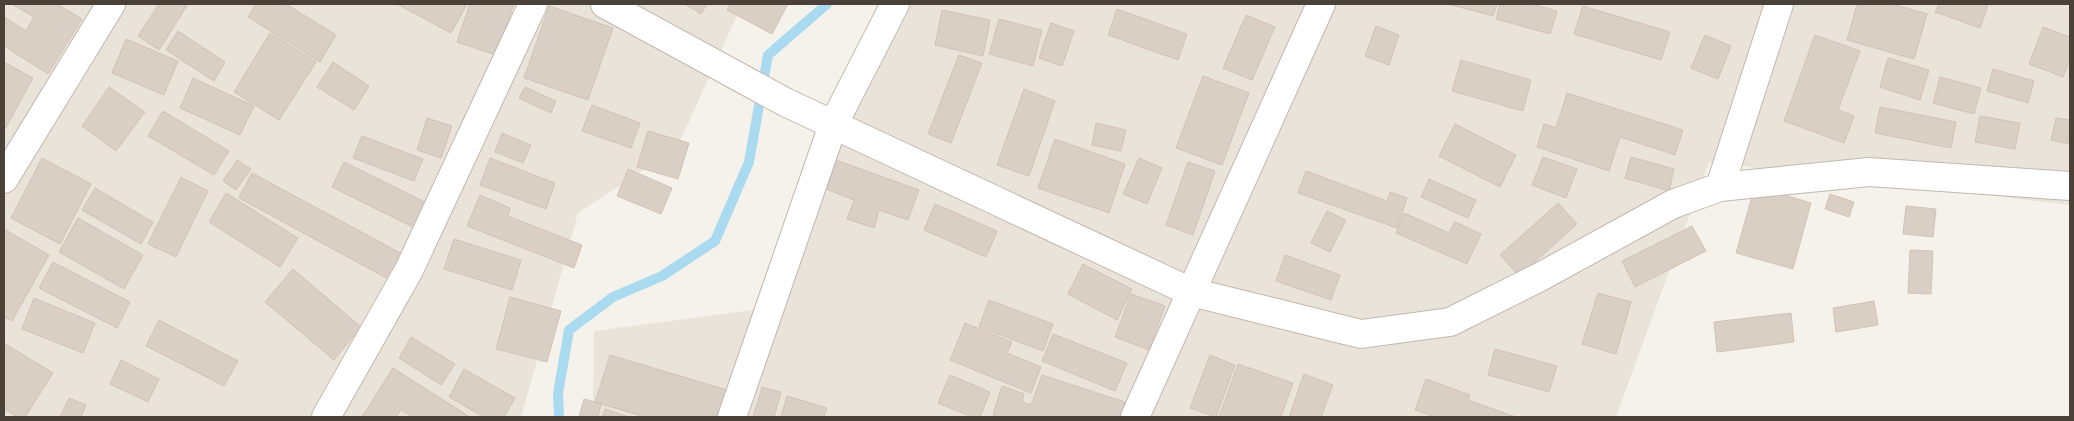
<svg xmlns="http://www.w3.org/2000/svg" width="2074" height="421" viewBox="0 0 2074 421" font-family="Figtree,sans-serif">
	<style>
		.residential { fill: #e9e3d9 }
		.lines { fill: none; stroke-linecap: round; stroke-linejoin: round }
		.stream { stroke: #aadaf0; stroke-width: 10 }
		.building { fill: #dacfc4; stroke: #d2c3b4 }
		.minor-casing { stroke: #c1b8ae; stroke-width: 30 }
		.minor { stroke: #fff; stroke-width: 28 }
	</style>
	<rect width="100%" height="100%" fill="#f5f1eb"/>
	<!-- residential -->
	<g class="residential">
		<path d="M 4,4 L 742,4 L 677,148 L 578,213 L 522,414 L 519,417 L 4,417 Z"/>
		<path d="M 901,4 L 2070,4 L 2070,205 L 1709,162 L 1616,417 L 593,417 L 594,331 L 761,309 Z"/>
	</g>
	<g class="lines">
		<!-- stream -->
		<path class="stream" d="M 559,417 L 558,393 L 569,330 L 613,297 L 662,276 L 715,241 L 749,162 L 768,55 L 827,4"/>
	</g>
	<!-- building -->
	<g class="building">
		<path d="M 12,4 L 57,4 L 82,19 L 48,74 L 4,46 L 4,17 L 26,31 L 34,17 Z"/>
		<path d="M 159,4 L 188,4 L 159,50 L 138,36 Z"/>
		<path d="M 256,4 L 286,4 L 336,35 L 320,62 L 248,17 Z"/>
		<path d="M 397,4 L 467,4 L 451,33 Z"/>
		<path d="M 470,4 L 514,4 L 496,55 L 457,42 Z"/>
		<path d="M 685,4 L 707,4 L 701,14 Z"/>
		<path d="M 730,4 L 788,4 L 772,34 L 727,10 Z"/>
		<path d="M 1448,4 L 1497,4 L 1493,16 Z"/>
		<path d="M 1500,4 L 1532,4 L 1557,11 L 1550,34 L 1496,19 Z"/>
		<path d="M 1857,4 L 1892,4 L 1927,14 L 1914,59 L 1847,40 Z"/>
		<path d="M 1939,4 L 1982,4 L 1988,6 L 1980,28 L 1935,12 Z"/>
		<path d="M 549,6 L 613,28 L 588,100 L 524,78 Z"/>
		<path d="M 1583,6 L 1670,32 L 1661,60 L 1574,34 Z"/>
		<path d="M 1117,9 L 1187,34 L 1178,60 L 1108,35 Z"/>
		<path d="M 942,10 L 990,20 L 983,56 L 935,45 Z"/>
		<path d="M 1246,15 L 1275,27 L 1252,80 L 1223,68 Z"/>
		<path d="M 999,19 L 1042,30 L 1033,66 L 989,54 Z"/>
		<path d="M 1051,23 L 1074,31 L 1062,66 L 1039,58 Z"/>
		<path d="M 1376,26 L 1399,35 L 1389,65 L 1365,56 Z"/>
		<path d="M 2043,27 L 2070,37 L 2070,59 L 2063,77 L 2029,64 Z"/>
		<path d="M 178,31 L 225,62 L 214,81 L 166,50 Z"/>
		<path d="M 270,33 L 316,62 L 279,120 L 234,92 Z"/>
		<path d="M 1705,35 L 1731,46 L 1718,79 L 1691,68 Z"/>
		<path d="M 1815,35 L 1860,51 L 1838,110 L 1854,116 L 1844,143 L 1784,121 Z"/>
		<path d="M 126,39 L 178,61 L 164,95 L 112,73 Z"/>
		<path d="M 959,55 L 982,63 L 951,143 L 928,134 Z"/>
		<path d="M 1888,58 L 1929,70 L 1920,100 L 1880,87 Z"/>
		<path d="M 1461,60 L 1531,80 L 1523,111 L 1452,91 Z"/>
		<path d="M 4,62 L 33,78 L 4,131 Z"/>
		<path d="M 333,62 L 369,86 L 354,110 L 317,87 Z"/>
		<path d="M 1993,69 L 2034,81 L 2028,103 L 1987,91 Z"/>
		<path d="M 1203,76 L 1249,93 L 1222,165 L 1176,148 Z"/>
		<path d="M 1940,77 L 1981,88 L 1974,114 L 1933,103 Z"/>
		<path d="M 193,78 L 254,106 L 240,135 L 180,108 Z"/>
		<path d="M 109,87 L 145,112 L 116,151 L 82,126 Z"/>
		<path d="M 525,87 L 556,101 L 551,113 L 519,98 Z"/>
		<path d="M 1024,89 L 1055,101 L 1029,176 L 997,165 Z"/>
		<path d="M 1567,93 L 1683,130 L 1675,155 L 1620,137 L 1609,171 L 1537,147 L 1544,124 L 1556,128 Z"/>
		<path d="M 592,105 L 640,123 L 631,148 L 582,131 Z"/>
		<path d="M 1880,107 L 1956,122 L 1951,148 L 1875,133 Z"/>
		<path d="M 163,111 L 229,151 L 214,175 L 148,136 Z"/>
		<path d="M 1980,116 L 2020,123 L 2015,149 L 1975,142 Z"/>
		<path d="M 427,118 L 452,126 L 441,158 L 417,150 Z"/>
		<path d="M 2056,118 L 2070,120 L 2070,144 L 2051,140 Z"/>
		<path d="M 1096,123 L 1126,130 L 1121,151 L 1092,145 Z"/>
		<path d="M 1455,124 L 1516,155 L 1500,187 L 1439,156 Z"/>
		<path d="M 648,131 L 689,143 L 678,179 L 637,167 Z"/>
		<path d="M 502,133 L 531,145 L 523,163 L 495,152 Z"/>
		<path d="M 362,136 L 423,159 L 414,181 L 353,158 Z"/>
		<path d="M 1055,139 L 1125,164 L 1109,213 L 1038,188 Z"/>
		<path d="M 1543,157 L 1577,169 L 1566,198 L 1532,185 Z"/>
		<path d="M 1631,157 L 1674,169 L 1669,191 L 1625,178 Z"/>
		<path d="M 42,158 L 91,184 L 60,244 L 11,218 Z"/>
		<path d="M 490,158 L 555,183 L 546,209 L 480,185 Z"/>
		<path d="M 1139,158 L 1162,168 L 1147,204 L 1123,194 Z"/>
		<path d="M 237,160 L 251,169 L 236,190 L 223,181 Z"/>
		<path d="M 836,160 L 919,190 L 908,220 L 879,210 L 874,228 L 847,219 L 854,200 L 826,189 Z"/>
		<path d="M 344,162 L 429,204 L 417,229 L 332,187 Z"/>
		<path d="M 1188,162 L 1215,171 L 1193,235 L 1166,225 Z"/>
		<path d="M 628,169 L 672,188 L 661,214 L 617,196 Z"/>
		<path d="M 1306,171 L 1387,201 L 1390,192 L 1407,198 L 1397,228 L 1298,193 Z"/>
		<path d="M 252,173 L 404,255 L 390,280 L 239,198 Z"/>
		<path d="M 181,177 L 208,191 L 176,257 L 148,244 Z"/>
		<path d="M 1429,179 L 1476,200 L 1468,218 L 1421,197 Z"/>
		<path d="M 1755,186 L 1811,203 L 1793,269 L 1736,253 Z"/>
		<path d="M 95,188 L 153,222 L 141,244 L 82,210 Z"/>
		<path d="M 226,193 L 298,238 L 280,267 L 209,222 Z"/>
		<path d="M 1830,194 L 1854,202 L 1849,217 L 1825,209 Z"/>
		<path d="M 480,195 L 510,208 L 508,216 L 582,245 L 574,268 L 467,226 Z"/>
		<path d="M 1558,203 L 1577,224 L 1519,276 L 1500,255 Z"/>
		<path d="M 935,204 L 997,231 L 986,257 L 924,230 Z"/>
		<path d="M 1906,206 L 1936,209 L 1933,237 L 1903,234 Z"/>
		<path d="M 1327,211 L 1346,220 L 1330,252 L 1311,243 Z"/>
		<path d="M 1404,213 L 1449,233 L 1455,222 L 1481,234 L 1467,264 L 1396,233 Z"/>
		<path d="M 78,218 L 143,255 L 124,289 L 59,252 Z"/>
		<path d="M 1692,226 L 1706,251 L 1635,287 L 1622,261 Z"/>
		<path d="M 4,229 L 49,255 L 12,321 L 4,317 Z"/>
		<path d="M 454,239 L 521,260 L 512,290 L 444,269 Z"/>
		<path d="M 1910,250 L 1933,251 L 1931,294 L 1908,293 Z"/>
		<path d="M 1285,255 L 1340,275 L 1331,300 L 1276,281 Z"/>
		<path d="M 53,262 L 130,302 L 117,328 L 39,288 Z"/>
		<path d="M 1083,264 L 1132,289 L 1117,320 L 1068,294 Z"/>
		<path d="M 293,269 L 361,327 L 334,360 L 265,302 Z"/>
		<path d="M 1598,293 L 1631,302 L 1616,354 L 1582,344 Z"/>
		<path d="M 1131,294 L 1165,306 L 1149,350 L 1115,337 Z"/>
		<path d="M 510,297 L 561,311 L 547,362 L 496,349 Z"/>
		<path d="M 34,298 L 95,323 L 83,353 L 22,329 Z"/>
		<path d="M 989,300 L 1053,324 L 1043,351 L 979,327 Z"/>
		<path d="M 1874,301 L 1878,325 L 1836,332 L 1833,308 Z"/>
		<path d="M 1791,313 L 1794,342 L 1717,352 L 1714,322 Z"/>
		<path d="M 159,320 L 238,361 L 224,386 L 146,346 Z"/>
		<path d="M 965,323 L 1012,342 L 1007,353 L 1041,367 L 1031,393 L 950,360 Z"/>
		<path d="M 1053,334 L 1127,363 L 1115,391 L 1042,361 Z"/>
		<path d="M 411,337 L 455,364 L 441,385 L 399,358 Z"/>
		<path d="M 4,343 L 53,373 L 25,417 L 18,417 L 4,409 Z"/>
		<path d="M 1495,349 L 1557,366 L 1549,392 L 1488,375 Z"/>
		<path d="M 610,355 L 727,390 L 719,417 L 645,417 L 595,402 Z"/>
		<path d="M 1210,355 L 1235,365 L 1216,417 L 1190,408 Z"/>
		<path d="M 121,360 L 159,379 L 148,402 L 110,384 Z"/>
		<path d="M 1238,364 L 1293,383 L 1281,417 L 1219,417 Z"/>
		<path d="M 393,368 L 470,417 L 412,417 L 401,410 L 396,417 L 362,417 Z"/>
		<path d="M 464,369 L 515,398 L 504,417 L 484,417 L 449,397 Z"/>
		<path d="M 1304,374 L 1333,385 L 1321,417 L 1289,417 Z"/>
		<path d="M 950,375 L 990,392 L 980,417 L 972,417 L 938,403 Z"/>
		<path d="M 1042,375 L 1125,402 L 1120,417 L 1001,417 L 993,415 L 1002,386 L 1024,394 L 1022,402 L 1031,405 Z"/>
		<path d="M 1426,379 L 1470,395 L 1468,400 L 1516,417 L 1435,417 L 1415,410 Z"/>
		<path d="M 762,387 L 781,392 L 774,417 L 753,417 Z"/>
		<path d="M 787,396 L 827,408 L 824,417 L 781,417 Z"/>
		<path d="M 69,398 L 86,405 L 81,417 L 60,417 Z"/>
		<path d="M 584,399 L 601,404 L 598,417 L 579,417 Z"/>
		<path d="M 605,409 L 629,417 L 602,417 Z"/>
	</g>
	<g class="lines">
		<defs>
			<g id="minor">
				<path d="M 605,4 L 785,102 L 1191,292 L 1361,334 L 1450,322 L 1540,277 L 1673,204 L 1720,187 L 1869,172 L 2070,186"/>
				<path d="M 4,179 L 111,4"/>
				<path d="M 1720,187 L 1779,4"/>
				<path d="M 326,417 L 409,270 L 533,4"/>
				<path d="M 732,417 L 833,125 L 895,4"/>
				<path d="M 1135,417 L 1321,4"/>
			</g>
		</defs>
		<!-- minor casing -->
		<use href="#minor" class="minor-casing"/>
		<!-- minor -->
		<use href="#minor" class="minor"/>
	</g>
	<!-- border -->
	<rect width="2074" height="421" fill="none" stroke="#4a4139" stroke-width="10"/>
</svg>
